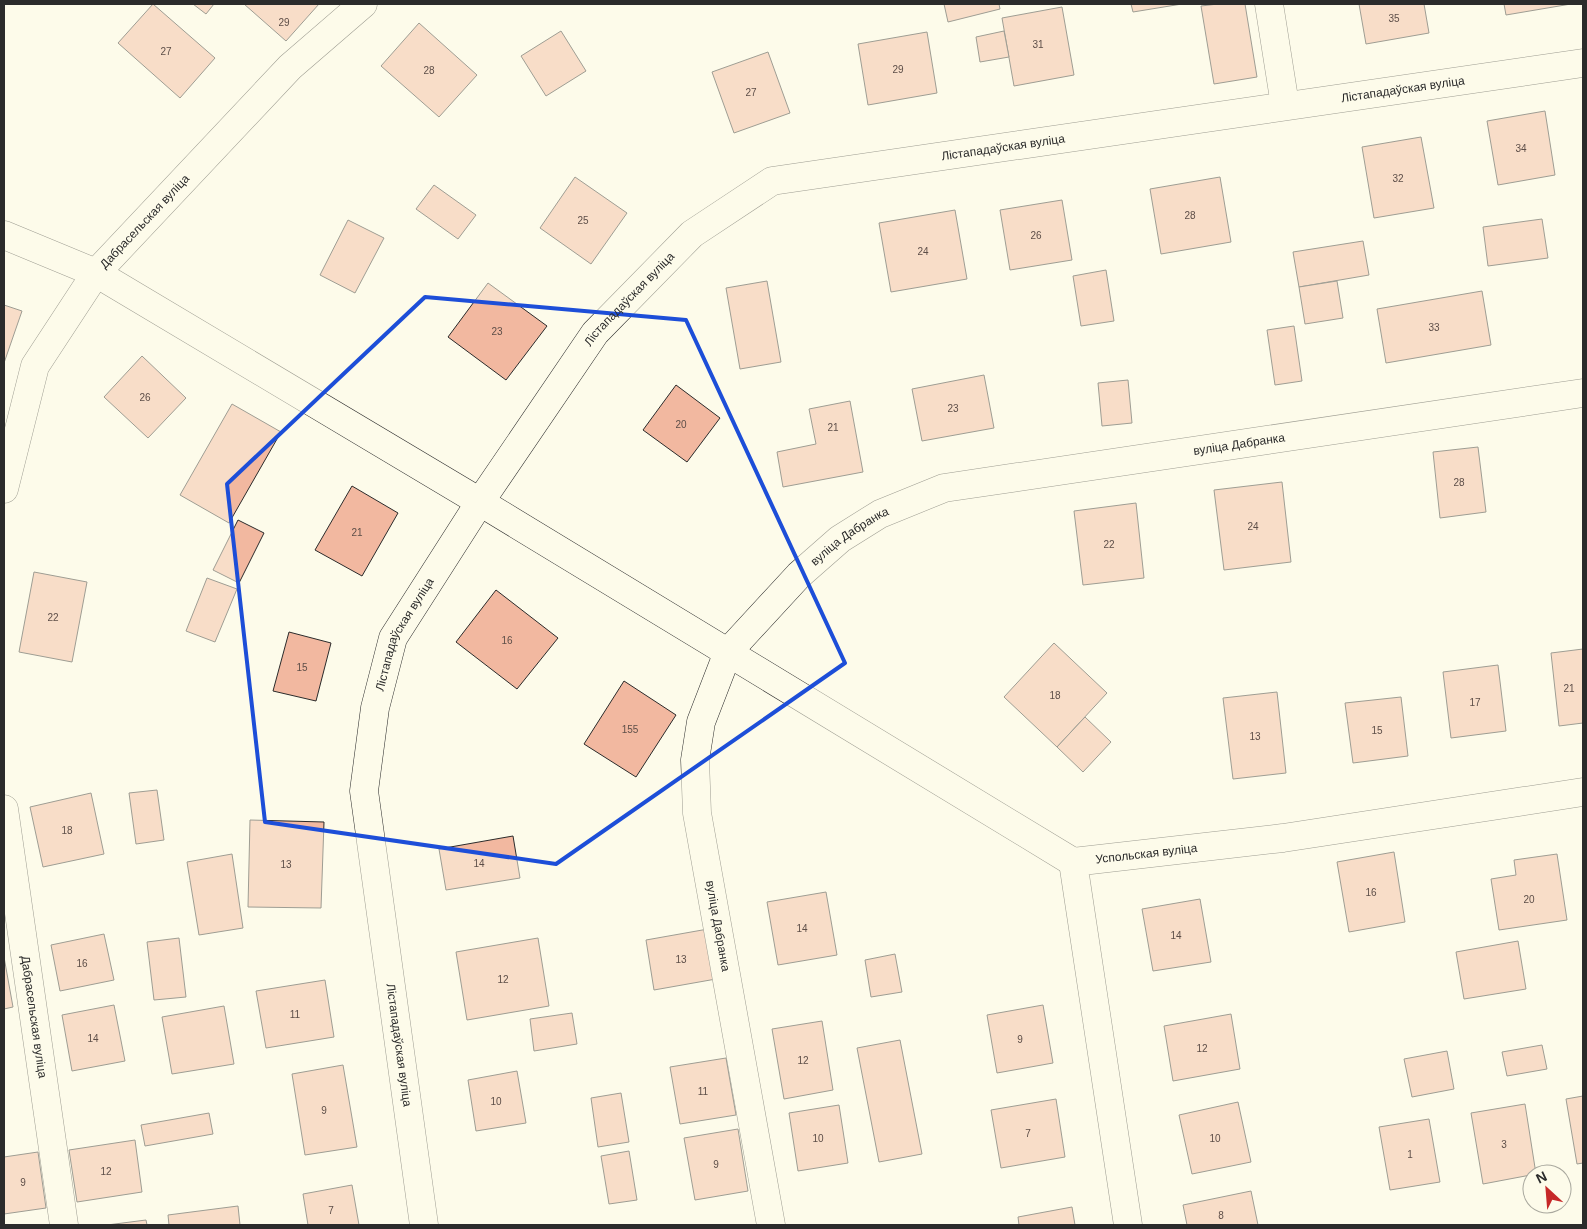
<svg xmlns="http://www.w3.org/2000/svg" width="1587" height="1229" viewBox="0 0 1587 1229" font-family="Arial,sans-serif">
	<style>
		.building { fill: #f2b8a0; stroke: #2b2b2b }
		.lines { fill: none; stroke-linecap: round; stroke-linejoin: round }
		.street-casing { stroke: #2b2b2b; stroke-width: 29 }
		.street { stroke: #fdfbea; stroke-width: 28 }
		.marked { fill: none; stroke: #1d4ed8; stroke-width: 4; stroke-linejoin: round }
		.labels { text-anchor: middle; stroke-width: 4; stroke-linejoin: round; paint-order: stroke }
		.number-label { font-size: 10px; fill: #5d4e48 }
		.street-label { font-size: 12px; fill: #2b2b2b; stroke: #fdfbea }
	</style>
	<rect width="100%" height="100%" fill="#fdfbea"/>
	<!-- building -->
	<g class="building">
		<path d="M 153,4 L 215,58 L 180,98 L 118,43 Z"/>
		<path d="M 193,4 L 214,4 L 206,14 Z"/>
		<path d="M 244,4 L 319,4 L 286,41 Z"/>
		<path d="M 944,4 L 999,4 L 1000,9 L 948,22 Z"/>
		<path d="M 1131,4 L 1182,4 L 1133,12 Z"/>
		<path d="M 1218,4 L 1245,4 L 1257,77 L 1214,84 L 1201,6 Z"/>
		<path d="M 1359,4 L 1424,4 L 1429,33 L 1366,44 Z"/>
		<path d="M 1504,4 L 1571,4 L 1506,15 Z"/>
		<path d="M 1062,7 L 1074,75 L 1014,86 L 1002,18 Z"/>
		<path d="M 419,23 L 477,75 L 439,117 L 381,66 Z"/>
		<path d="M 561,31 L 586,71 L 546,96 L 521,56 Z"/>
		<path d="M 1004,31 L 1009,57 L 980,62 L 976,37 Z"/>
		<path d="M 927,32 L 937,93 L 868,105 L 858,44 Z"/>
		<path d="M 768,52 L 790,113 L 734,133 L 712,72 Z"/>
		<path d="M 1545,111 L 1555,175 L 1498,185 L 1487,121 Z"/>
		<path d="M 1421,137 L 1434,208 L 1374,218 L 1362,147 Z"/>
		<path d="M 575,177 L 627,213 L 591,264 L 540,228 Z"/>
		<path d="M 1220,177 L 1231,242 L 1161,254 L 1150,189 Z"/>
		<path d="M 434,185 L 476,215 L 458,239 L 416,209 Z"/>
		<path d="M 1062,200 L 1072,260 L 1010,270 L 1000,210 Z"/>
		<path d="M 955,210 L 967,279 L 891,292 L 879,223 Z"/>
		<path d="M 1542,219 L 1548,258 L 1488,266 L 1483,227 Z"/>
		<path d="M 348,220 L 384,238 L 355,293 L 320,275 Z"/>
		<path d="M 1363,241 L 1369,275 L 1299,287 L 1293,252 Z"/>
		<path d="M 1106,270 L 1114,321 L 1081,326 L 1073,276 Z"/>
		<path d="M 767,281 L 781,362 L 740,369 L 726,288 Z"/>
		<path d="M 1337,281 L 1343,318 L 1305,324 L 1299,287 Z"/>
		<path d="M 488,283 L 547,326 L 506,380 L 448,337 Z"/>
		<path d="M 1482,291 L 1491,345 L 1386,363 L 1377,309 Z"/>
		<path d="M 4,305 L 22,311 L 4,363 Z"/>
		<path d="M 1294,326 L 1302,381 L 1275,385 L 1267,330 Z"/>
		<path d="M 142,356 L 186,398 L 148,438 L 104,397 Z"/>
		<path d="M 984,375 L 994,428 L 922,441 L 912,389 Z"/>
		<path d="M 1128,380 L 1132,423 L 1102,426 L 1098,383 Z"/>
		<path d="M 676,385 L 720,418 L 687,462 L 643,430 Z"/>
		<path d="M 850,401 L 863,472 L 783,487 L 777,452 L 816,444 L 809,409 Z"/>
		<path d="M 232,404 L 281,432 L 229,523 L 180,495 Z"/>
		<path d="M 1478,447 L 1486,512 L 1440,518 L 1433,452 Z"/>
		<path d="M 1282,482 L 1291,562 L 1224,570 L 1214,490 Z"/>
		<path d="M 352,486 L 398,513 L 362,576 L 315,550 Z"/>
		<path d="M 1136,503 L 1144,578 L 1083,585 L 1074,511 Z"/>
		<path d="M 238,520 L 264,533 L 239,583 L 213,570 Z"/>
		<path d="M 34,572 L 87,582 L 72,662 L 19,652 Z"/>
		<path d="M 207,578 L 237,589 L 215,642 L 186,631 Z"/>
		<path d="M 496,590 L 558,638 L 517,689 L 456,642 Z"/>
		<path d="M 289,632 L 331,643 L 316,701 L 273,691 Z"/>
		<path d="M 1054,643 L 1107,693 L 1057,747 L 1004,697 Z"/>
		<path d="M 1583,649 L 1583,723 L 1559,726 L 1551,653 Z"/>
		<path d="M 1498,665 L 1506,731 L 1451,738 L 1443,672 Z"/>
		<path d="M 624,681 L 676,715 L 636,777 L 584,744 Z"/>
		<path d="M 1277,692 L 1286,773 L 1233,779 L 1223,698 Z"/>
		<path d="M 1401,697 L 1408,756 L 1353,763 L 1345,703 Z"/>
		<path d="M 1085,717 L 1111,742 L 1083,772 L 1057,747 Z"/>
		<path d="M 157,790 L 164,840 L 136,844 L 129,793 Z"/>
		<path d="M 91,793 L 104,854 L 43,867 L 30,807 Z"/>
		<path d="M 250,820 L 324,822 L 321,908 L 248,907 Z"/>
		<path d="M 513,836 L 520,878 L 446,890 L 439,849 Z"/>
		<path d="M 1394,852 L 1405,922 L 1349,932 L 1337,862 Z"/>
		<path d="M 232,854 L 243,928 L 199,935 L 187,862 Z"/>
		<path d="M 1557,854 L 1567,920 L 1499,930 L 1491,879 L 1516,875 L 1514,860 Z"/>
		<path d="M 826,892 L 837,955 L 778,965 L 767,902 Z"/>
		<path d="M 1200,899 L 1211,962 L 1153,971 L 1142,909 Z"/>
		<path d="M 708,929 L 716,979 L 654,990 L 646,940 Z"/>
		<path d="M 104,934 L 114,980 L 60,991 L 51,945 Z"/>
		<path d="M 179,938 L 186,997 L 154,1000 L 147,942 Z"/>
		<path d="M 538,938 L 549,1006 L 467,1020 L 456,952 Z"/>
		<path d="M 1518,941 L 1526,989 L 1464,999 L 1456,952 Z"/>
		<path d="M 895,954 L 902,992 L 871,997 L 865,960 Z"/>
		<path d="M 4,957 L 13,1007 L 4,1009 Z"/>
		<path d="M 325,980 L 334,1037 L 266,1048 L 256,991 Z"/>
		<path d="M 114,1005 L 125,1061 L 72,1071 L 62,1015 Z"/>
		<path d="M 1043,1005 L 1053,1063 L 997,1073 L 987,1015 Z"/>
		<path d="M 224,1006 L 234,1064 L 172,1074 L 162,1017 Z"/>
		<path d="M 572,1013 L 577,1044 L 534,1051 L 530,1019 Z"/>
		<path d="M 1231,1014 L 1240,1069 L 1173,1081 L 1164,1026 Z"/>
		<path d="M 822,1021 L 833,1090 L 784,1099 L 772,1029 Z"/>
		<path d="M 900,1040 L 922,1154 L 879,1162 L 857,1048 Z"/>
		<path d="M 1542,1045 L 1547,1069 L 1507,1076 L 1502,1052 Z"/>
		<path d="M 1447,1051 L 1454,1089 L 1412,1097 L 1404,1059 Z"/>
		<path d="M 726,1058 L 736,1115 L 680,1124 L 670,1067 Z"/>
		<path d="M 343,1065 L 357,1147 L 305,1155 L 292,1074 Z"/>
		<path d="M 517,1071 L 526,1123 L 476,1131 L 468,1080 Z"/>
		<path d="M 621,1093 L 629,1142 L 598,1147 L 591,1098 Z"/>
		<path d="M 1583,1096 L 1583,1163 L 1577,1164 L 1566,1099 Z"/>
		<path d="M 1056,1099 L 1065,1157 L 1001,1168 L 991,1110 Z"/>
		<path d="M 1238,1102 L 1251,1162 L 1192,1174 L 1179,1115 Z"/>
		<path d="M 1525,1104 L 1536,1174 L 1483,1184 L 1471,1113 Z"/>
		<path d="M 839,1105 L 848,1163 L 798,1171 L 789,1113 Z"/>
		<path d="M 209,1113 L 213,1134 L 145,1146 L 141,1125 Z"/>
		<path d="M 1429,1119 L 1440,1182 L 1390,1190 L 1379,1127 Z"/>
		<path d="M 738,1129 L 748,1191 L 695,1200 L 684,1138 Z"/>
		<path d="M 135,1140 L 142,1192 L 77,1202 L 69,1150 Z"/>
		<path d="M 629,1151 L 637,1200 L 609,1204 L 601,1156 Z"/>
		<path d="M 38,1152 L 46,1208 L 4,1214 L 4,1157 Z"/>
		<path d="M 352,1185 L 359,1225 L 308,1225 L 303,1194 Z"/>
		<path d="M 1251,1191 L 1258,1225 L 1187,1225 L 1183,1205 Z"/>
		<path d="M 238,1206 L 240,1225 L 169,1225 L 168,1215 Z"/>
		<path d="M 1072,1207 L 1075,1225 L 1019,1225 L 1018,1217 Z"/>
		<path d="M 146,1220 L 147,1225 L 107,1225 Z"/>
	</g>
	<g class="lines">
		<defs>
			<g id="street">
				<path d="M 1269,4 L 1285,105"/>
				<path d="M 4,235 L 96,273 L 480,502 L 1073,862"/>
				<path id="s1" d="M 4,489 L 35,366 L 96,273 L 290,67 L 363,4"/>
				<path id="s2" d="M 4,809 L 64,1225"/>
				<path id="s3" d="M 424,1225 L 364,791 L 375,708 L 393,638 L 480,502 L 595,333 L 692,234 L 772,181 L 1583,63"/>
				<path id="s4" d="M 771,1225 L 697,813 L 695,760 L 701,722 L 728,652 L 799,575 L 840,539 L 880,514 L 944,488 L 1583,393"/>
				<path id="s5" d="M 1128,1225 L 1073,862 L 1283,838 L 1583,792"/>
			</g>
		</defs>
		<!-- street casing -->
		<use href="#street" class="street-casing"/>
		<!-- street -->
		<use href="#street" class="street"/>
	</g>
	<!-- marked area -->
	<path d="M0 0H1587V1229H0ZM 425,297 L 686,320 L 845,663 L 556,864 L 265,822 L 227,484 Z" fill="#fdfbea" fill-opacity=".55" fill-rule="evenodd"/>
	<path class="marked" d="M 425,297 L 686,320 L 845,663 L 556,864 L 265,822 L 227,484 Z"/>
	<g class="labels">
		<!-- number labels -->
		<g class="number-label">
			<text x="1394" y="22">35</text>
			<text x="284" y="26">29</text>
			<text x="1038" y="48">31</text>
			<text x="166" y="55">27</text>
			<text x="898" y="73">29</text>
			<text x="429" y="74">28</text>
			<text x="751" y="96">27</text>
			<text x="1521" y="152">34</text>
			<text x="1398" y="182">32</text>
			<text x="1190" y="219">28</text>
			<text x="583" y="224">25</text>
			<text x="1036" y="239">26</text>
			<text x="923" y="255">24</text>
			<text x="1434" y="331">33</text>
			<text x="497" y="335">23</text>
			<text x="145" y="401">26</text>
			<text x="953" y="412">23</text>
			<text x="681" y="428">20</text>
			<text x="833" y="431">21</text>
			<text x="1459" y="486">28</text>
			<text x="1253" y="530">24</text>
			<text x="357" y="536">21</text>
			<text x="1109" y="548">22</text>
			<text x="53" y="621">22</text>
			<text x="507" y="644">16</text>
			<text x="302" y="671">15</text>
			<text x="1569" y="692">21</text>
			<text x="1055" y="699">18</text>
			<text x="1475" y="706">17</text>
			<text x="630" y="733">155</text>
			<text x="1377" y="734">15</text>
			<text x="1255" y="740">13</text>
			<text x="67" y="834">18</text>
			<text x="479" y="867">14</text>
			<text x="286" y="868">13</text>
			<text x="1371" y="896">16</text>
			<text x="1529" y="903">20</text>
			<text x="802" y="932">14</text>
			<text x="1176" y="939">14</text>
			<text x="681" y="963">13</text>
			<text x="82" y="967">16</text>
			<text x="503" y="983">12</text>
			<text x="295" y="1018">11</text>
			<text x="93" y="1042">14</text>
			<text x="1020" y="1043">9</text>
			<text x="1202" y="1052">12</text>
			<text x="803" y="1064">12</text>
			<text x="703" y="1095">11</text>
			<text x="496" y="1105">10</text>
			<text x="324" y="1114">9</text>
			<text x="1028" y="1137">7</text>
			<text x="818" y="1142">10</text>
			<text x="1215" y="1142">10</text>
			<text x="1504" y="1148">3</text>
			<text x="1410" y="1158">1</text>
			<text x="716" y="1168">9</text>
			<text x="106" y="1175">12</text>
			<text x="23" y="1186">9</text>
			<text x="331" y="1214">7</text>
			<text x="1221" y="1219">8</text>
		</g>
		<!-- street labels -->
		<g class="street-label">
			<text dy="4" stroke="none"><textPath href="#s3" startOffset="1832">Лістападаўская вуліца</textPath></text>
			<text dy="4" stroke="none"><textPath href="#s3" startOffset="1428">Лістападаўская вуліца</textPath></text>
			<text dy="4" stroke="none"><textPath href="#s1" startOffset="309">Дабрасельская вуліца</textPath></text>
			<text dy="4" stroke="none"><textPath href="#s3" startOffset="1008">Лістападаўская вуліца</textPath></text>
			<text dy="4" stroke="none"><textPath href="#s4" startOffset="1159">вуліца Дабранка</textPath></text>
			<text dy="4" stroke="none"><textPath href="#s4" startOffset="754">вуліца Дабранка</textPath></text>
			<text dy="4" stroke="none"><textPath href="#s3" startOffset="602">Лістападаўская вуліца</textPath></text>
			<text dy="4" stroke="none"><textPath href="#s5" startOffset="441">Успольская вуліца</textPath></text>
			<text transform="translate(718 926) rotate(80)" y="4">вуліца Дабранка</text>
			<text dy="4" stroke="none"><textPath href="#s2" startOffset="210">Дабрасельская вуліца</textPath></text>
			<text transform="translate(399 1045) rotate(82)" y="4">Лістападаўская вуліца</text>
		</g>
	</g>
	<!-- border -->
	<rect width="1587" height="1229" fill="none" stroke="#2b2b2b" stroke-width="10"/>
	<!-- north arrow -->
	<g transform="translate(1547 1189) rotate(334)"><circle r="24" fill="#fdfbea" stroke="#a9a89e"/>
	<path d="M0-4L9 19L0 12L-9 19Z" fill="#c62828"/>
	<text y="-8" font-size="14" font-weight="bold" text-anchor="middle" fill="#2b2b2b">N</text>
	</g>
</svg>
